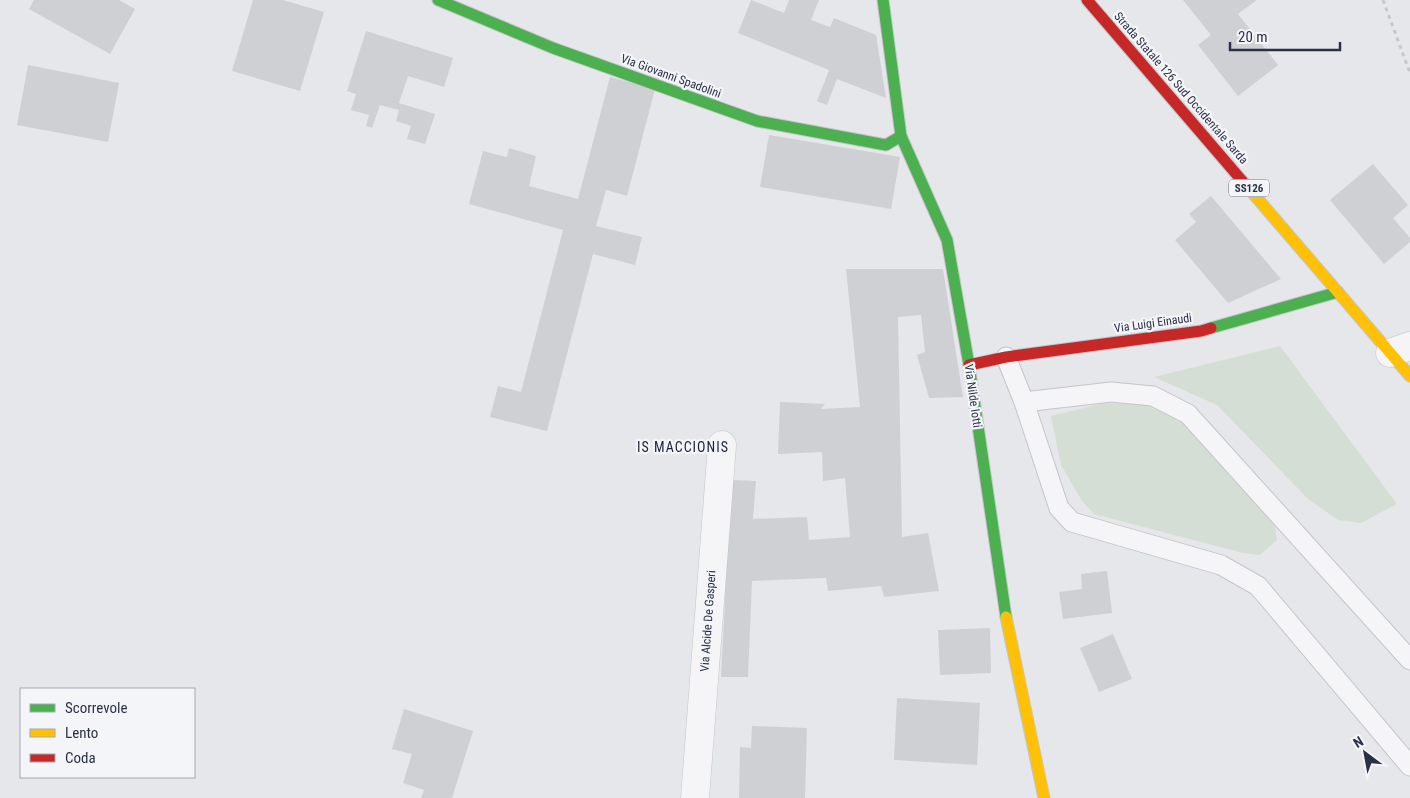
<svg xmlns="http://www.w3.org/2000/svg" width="1410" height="798" viewBox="0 0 1410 798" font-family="'Roboto Condensed',sans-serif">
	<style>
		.green { fill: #d5ded5 }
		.building { fill: #cfd0d4 }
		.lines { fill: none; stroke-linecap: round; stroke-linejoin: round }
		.lane-casing { stroke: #c4c5c8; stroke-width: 21 }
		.street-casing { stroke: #c4c5c8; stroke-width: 29 }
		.fast-casing { stroke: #c4c5c8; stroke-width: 13 }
		.slow-casing { stroke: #c4c5c8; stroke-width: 13 }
		.jam-casing { stroke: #c4c5c8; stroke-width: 13 }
		.path { stroke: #c7c8cd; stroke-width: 3; stroke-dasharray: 4 4; stroke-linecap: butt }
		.lane { stroke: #f5f5f7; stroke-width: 19 }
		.street { stroke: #f5f5f7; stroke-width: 28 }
		.fast { stroke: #4caf50; stroke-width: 11 }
		.slow { stroke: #ffc107; stroke-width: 11 }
		.jam { stroke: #c62828; stroke-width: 11 }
		.labels { text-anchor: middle; stroke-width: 4.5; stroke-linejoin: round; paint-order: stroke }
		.shield { fill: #f4f5f9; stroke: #676c7c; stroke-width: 1 }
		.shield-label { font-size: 11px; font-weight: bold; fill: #2a3146 }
		.street-label { font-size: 12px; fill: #2a3146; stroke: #f4f5f9 }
		.neighbourhood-label { font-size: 14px; letter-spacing: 1px; fill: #1c2237; stroke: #f4f5f9 }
	</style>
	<rect width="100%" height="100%" fill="#e6e7ea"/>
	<!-- green -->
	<g class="green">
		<path d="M 1280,346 L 1397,504 L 1361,523 L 1338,520 L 1308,499 L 1217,405 L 1154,377 Z"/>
		<path d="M 1104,403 L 1156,405 L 1181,415 L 1273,516 L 1277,540 L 1260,555 L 1243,553 L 1094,514 L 1082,501 L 1061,465 L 1051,416 Z"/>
	</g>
	<!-- building -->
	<g class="building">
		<path d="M 34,0 L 119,0 L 135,9 L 110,54 L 29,9 Z"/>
		<path d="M 253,0 L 283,0 L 324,12 L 300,91 L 232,71 Z"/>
		<path d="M 751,0 L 784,13 L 789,0 L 819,0 L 811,20 L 830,27 L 834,18 L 876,35 L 886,98 L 837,79 L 827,105 L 817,101 L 829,70 L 738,33 Z"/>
		<path d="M 1183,0 L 1257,0 L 1238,14 L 1278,65 L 1238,96 L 1198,45 L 1211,35 Z"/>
		<path d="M 366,31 L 453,58 L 444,87 L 408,76 L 399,103 L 435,114 L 425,144 L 407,139 L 411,126 L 396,121 L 399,110 L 380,105 L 372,128 L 366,126 L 369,115 L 351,110 L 356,94 L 347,91 Z"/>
		<path d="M 28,65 L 119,83 L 108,142 L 17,125 Z"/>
		<path d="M 610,77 L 655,89 L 627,196 L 606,190 L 596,226 L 642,237 L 635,265 L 593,254 L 547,431 L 490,417 L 498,386 L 521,392 L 563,230 L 469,204 L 483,151 L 507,157 L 509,148 L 536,156 L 529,186 L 578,199 Z"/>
		<path d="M 769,135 L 900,157 L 891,209 L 760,187 Z"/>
		<path d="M 1373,164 L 1408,205 L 1393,218 L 1410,238 L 1410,242 L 1384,264 L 1330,200 Z"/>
		<path d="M 1211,196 L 1281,279 L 1228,303 L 1175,240 L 1196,222 L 1189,214 Z"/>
		<path d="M 846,269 L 943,269 L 963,397 L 929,398 L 917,355 L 925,352 L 921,315 L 898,317 L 902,537 L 928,533 L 939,591 L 884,597 L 881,586 L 828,591 L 826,578 L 752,581 L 748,677 L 721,677 L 731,480 L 756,481 L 753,519 L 807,517 L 809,540 L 850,537 L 845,478 L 823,481 L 822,452 L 778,454 L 780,402 L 825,404 L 821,409 L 860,407 Z"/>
		<path d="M 1107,571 L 1112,613 L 1063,619 L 1059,592 L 1082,589 L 1081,574 Z"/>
		<path d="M 990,628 L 991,673 L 940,675 L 938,630 Z"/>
		<path d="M 1113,634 L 1132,679 L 1099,692 L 1080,648 Z"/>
		<path d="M 897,698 L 980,703 L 977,765 L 894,760 Z"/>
		<path d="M 404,709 L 473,731 L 452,798 L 421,798 L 424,790 L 403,783 L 412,754 L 392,749 Z"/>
		<path d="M 752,726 L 807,728 L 805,798 L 739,798 L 740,747 L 751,748 Z"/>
	</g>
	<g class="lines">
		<defs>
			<g id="lane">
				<path d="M 1006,357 L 1024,402 L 1111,392 L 1153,396 L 1188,414 L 1410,660"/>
				<path d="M 1024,402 L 1059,508 L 1072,522 L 1221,565 L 1258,586 L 1410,766"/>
			</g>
			<g id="street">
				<path d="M 1390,353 L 1410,346"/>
				<path d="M 695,798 L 722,445"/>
			</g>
			<g id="fast">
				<path d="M 438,0 L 553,48 L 757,121 L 886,145 L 901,136"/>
				<path d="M 883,0 L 901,136 L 947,240 L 969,365 L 1006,617"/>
				<path d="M 1211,328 L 1338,292"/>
			</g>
			<g id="slow">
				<path d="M 1244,183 L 1410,376"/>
				<path d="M 1006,617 L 1044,798"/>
			</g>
			<g id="jam">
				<path d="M 1087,0 L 1244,183"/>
				<path d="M 969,365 L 1006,357 L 1201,331 L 1211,328"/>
			</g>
		</defs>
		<!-- lane casing -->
		<use href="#lane" class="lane-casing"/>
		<!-- street casing -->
		<use href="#street" class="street-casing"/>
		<!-- fast casing -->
		<use href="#fast" class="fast-casing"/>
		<!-- slow casing -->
		<use href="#slow" class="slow-casing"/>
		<!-- jam casing -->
		<use href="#jam" class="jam-casing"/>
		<!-- path -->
		<path class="path" d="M 1383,0 L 1410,73"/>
		<!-- lane -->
		<use href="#lane" class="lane"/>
		<!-- street -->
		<use href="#street" class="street"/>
		<!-- fast -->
		<use href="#fast" class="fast"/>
		<!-- slow -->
		<use href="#slow" class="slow"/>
		<!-- jam -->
		<use href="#jam" class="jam"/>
	</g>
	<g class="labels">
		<!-- shield labels -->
		<rect class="shield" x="1229" y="179.5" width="40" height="17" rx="4"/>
		<g class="shield-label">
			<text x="1249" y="192">SS126</text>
		</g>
		<!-- street labels -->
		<g class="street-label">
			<text transform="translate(671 76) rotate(20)" y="4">Via Giovanni Spadolini</text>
			<text transform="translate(1181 88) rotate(49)" y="4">Strada Statale 126 Sud Occidentale Sarda</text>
			<text transform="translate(1153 323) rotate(-8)" y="4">Via Luigi Einaudi</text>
			<text transform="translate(973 396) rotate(82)" y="4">Via Nilde Iotti</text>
			<text transform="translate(708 621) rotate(-86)" y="4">Via Alcide De Gasperi</text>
		</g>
		<!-- neighbourhood labels -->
		<g class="neighbourhood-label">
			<text x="683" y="452">IS MACCIONIS</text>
		</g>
	</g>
	<!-- legend -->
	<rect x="20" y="688" width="175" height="90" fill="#f4f5f9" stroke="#a3a7b1"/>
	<rect x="30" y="704" width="25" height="8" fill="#4caf50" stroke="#a3a7b1"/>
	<text x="65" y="713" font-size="15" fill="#2a3146">Scorrevole</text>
	<rect x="30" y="729" width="25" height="8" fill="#ffc107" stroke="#a3a7b1"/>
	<text x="65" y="738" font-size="15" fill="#2a3146">Lento</text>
	<rect x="30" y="754" width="25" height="8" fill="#c62828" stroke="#a3a7b1"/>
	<text x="65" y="763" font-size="15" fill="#2a3146">Coda</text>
	<!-- north arrow -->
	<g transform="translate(1365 753) rotate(328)" stroke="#f4f5f9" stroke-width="4" paint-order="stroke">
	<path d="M0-4L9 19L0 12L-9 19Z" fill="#2a3146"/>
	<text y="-8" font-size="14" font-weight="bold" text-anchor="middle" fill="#2a3146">N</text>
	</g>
	<!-- scale -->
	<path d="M1230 42v8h110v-8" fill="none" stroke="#2a3146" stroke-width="2.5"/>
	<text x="1238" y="42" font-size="15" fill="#2a3146" stroke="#f4f5f9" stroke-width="4" paint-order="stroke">20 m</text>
</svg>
